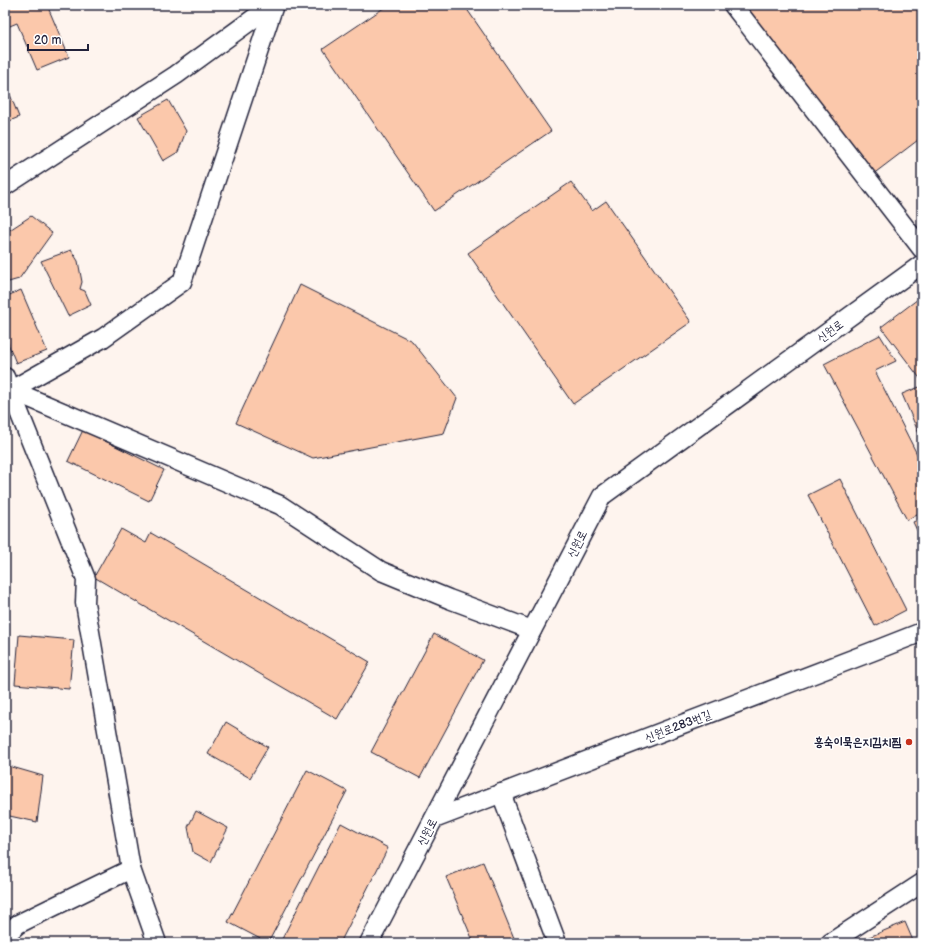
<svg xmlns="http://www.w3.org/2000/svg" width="927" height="948" viewBox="0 0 927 948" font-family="'Balsamiq Sans','Poor Story',sans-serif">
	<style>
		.building { fill: #fbc8ab; stroke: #22223b }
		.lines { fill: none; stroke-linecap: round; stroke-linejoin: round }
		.minor-casing { stroke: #22223b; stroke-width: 21 }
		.minor { stroke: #fff; stroke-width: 18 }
		.poi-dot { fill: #c8321e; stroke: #fff; stroke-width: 1.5 }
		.labels { text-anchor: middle; stroke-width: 3; stroke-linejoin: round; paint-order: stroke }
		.street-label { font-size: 12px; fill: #22223b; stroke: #fff }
		.poi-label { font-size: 12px; font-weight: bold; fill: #22223b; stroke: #fff; text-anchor: end }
	</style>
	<rect width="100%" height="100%" fill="#fef4ee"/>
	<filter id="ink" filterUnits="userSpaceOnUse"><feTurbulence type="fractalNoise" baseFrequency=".025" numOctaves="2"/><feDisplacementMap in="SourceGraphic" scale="8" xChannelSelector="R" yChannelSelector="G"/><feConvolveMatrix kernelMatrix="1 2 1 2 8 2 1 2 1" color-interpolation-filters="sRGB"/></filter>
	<g filter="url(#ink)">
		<!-- building -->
		<g class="building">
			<path d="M 5,5 L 47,5 L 69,57 L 37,70 L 17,23 L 5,28 Z"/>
			<path d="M 388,5 L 464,5 L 551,131 L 434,211 L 323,49 Z"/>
			<path d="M 741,5 L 922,5 L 922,137 L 872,175 Z"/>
			<path d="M 5,82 L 19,117 L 5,123 Z"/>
			<path d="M 168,100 L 186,131 L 178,152 L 163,161 L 138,117 Z"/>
			<path d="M 571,182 L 592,211 L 606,201 L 691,322 L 573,404 L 468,253 Z"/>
			<path d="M 31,216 L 52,233 L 19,279 L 5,283 L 5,233 Z"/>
			<path d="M 71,250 L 78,261 L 82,282 L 80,289 L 85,291 L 91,305 L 68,316 L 41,261 Z"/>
			<path d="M 300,285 L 412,341 L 457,398 L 444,433 L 313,458 L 236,423 Z"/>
			<path d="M 21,290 L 47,351 L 16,363 L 5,336 L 5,297 Z"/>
			<path d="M 922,296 L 922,381 L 881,327 Z"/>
			<path d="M 880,335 L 896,361 L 875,371 L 922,464 L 922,511 L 907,520 L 824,364 Z"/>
			<path d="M 922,386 L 922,441 L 902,394 Z"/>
			<path d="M 83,430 L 164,470 L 149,501 L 68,461 Z"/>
			<path d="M 840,479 L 906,610 L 875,626 L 808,495 Z"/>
			<path d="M 922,518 L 922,541 L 913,522 Z"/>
			<path d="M 121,529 L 146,543 L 151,533 L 370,662 L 337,719 L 94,577 Z"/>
			<path d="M 434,634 L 483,660 L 420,778 L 371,752 Z"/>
			<path d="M 19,635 L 74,640 L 69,689 L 15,684 Z"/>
			<path d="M 226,722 L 268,747 L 250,778 L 208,754 Z"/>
			<path d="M 5,765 L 43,776 L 37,822 L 5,815 Z"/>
			<path d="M 307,770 L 347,791 L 268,943 L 228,922 Z"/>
			<path d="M 196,811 L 228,828 L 211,862 L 193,852 L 188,827 Z"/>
			<path d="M 341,823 L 388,848 L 340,943 L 280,943 Z"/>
			<path d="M 483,862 L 516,943 L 474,943 L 446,877 Z"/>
			<path d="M 905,922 L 914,943 L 863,943 L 862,940 Z"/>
		</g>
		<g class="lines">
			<defs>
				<g id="minor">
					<path d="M 733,5 L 922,249"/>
					<path d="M 5,186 L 176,75 L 272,5"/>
					<path d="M 5,377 L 86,579 L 85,603 L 131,869 L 157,943"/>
					<path d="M 11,390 L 280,505 L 381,571 L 449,599 L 532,630"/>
					<path d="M 5,395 L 11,390 L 103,338 L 182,282 L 274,5"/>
					<path d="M 501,793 L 557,943"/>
					<path d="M 434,819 L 871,652 L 922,632"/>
					<path d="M 5,936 L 18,924 L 131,869"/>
					<path d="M 369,943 L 602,496 L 922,264"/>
					<path d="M 830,943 L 922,883"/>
				</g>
			</defs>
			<!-- minor casing -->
			<use href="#minor" class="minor-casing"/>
			<!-- minor -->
			<use href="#minor" class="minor"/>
		</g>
	</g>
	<!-- markers -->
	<circle class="poi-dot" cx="909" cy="742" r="4"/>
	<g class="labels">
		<!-- street labels -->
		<g class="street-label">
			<text transform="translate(830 331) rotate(-36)" y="4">신원로</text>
			<text transform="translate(577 544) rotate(-63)" y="4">신원로</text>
			<text transform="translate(678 726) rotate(-21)" y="4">신원로283번길</text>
			<text transform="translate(427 832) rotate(-62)" y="4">신원로</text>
		</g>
		<!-- poi labels -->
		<g class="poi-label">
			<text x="901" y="746">흥숙이묵은지김치찜</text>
		</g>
	</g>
	<!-- margin -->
	<rect width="927" height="948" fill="none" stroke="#fff" stroke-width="20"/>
	<rect x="10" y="10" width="907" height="928" fill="none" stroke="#22223b" stroke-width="1.5" filter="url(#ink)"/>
	<!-- scale -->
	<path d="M28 44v6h60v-6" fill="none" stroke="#22223b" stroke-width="2"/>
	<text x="34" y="44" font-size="12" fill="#22223b" stroke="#ffffff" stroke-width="3" paint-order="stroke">20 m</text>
</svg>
